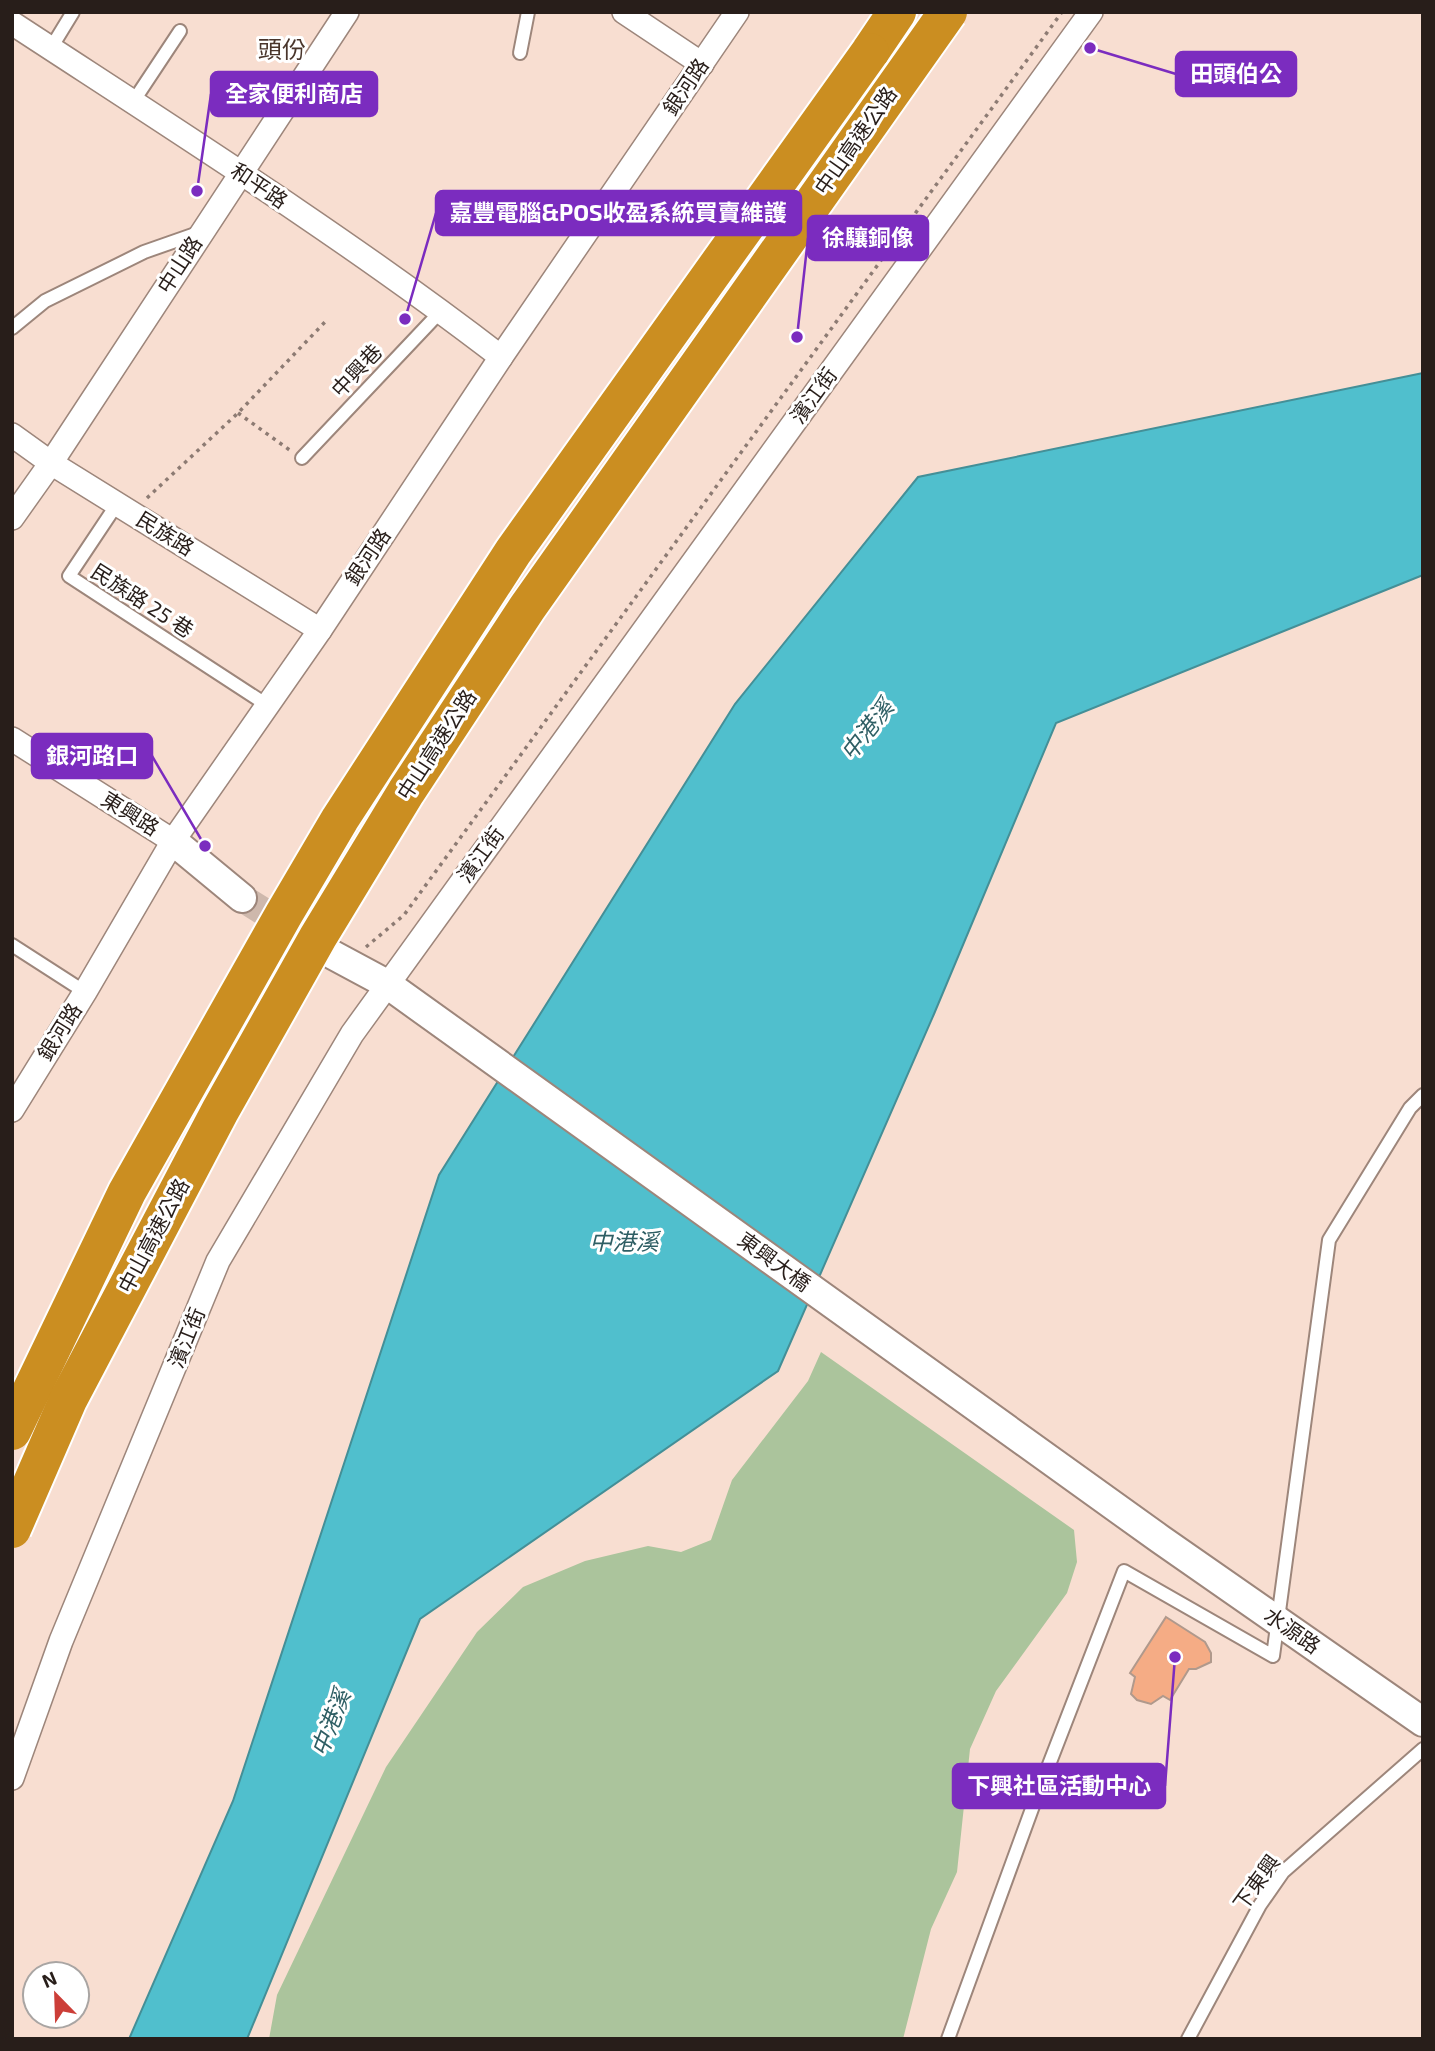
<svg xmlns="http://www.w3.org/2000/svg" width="1435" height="2051" viewBox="0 0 1435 2051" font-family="'Exo 2','Noto Sans TC',sans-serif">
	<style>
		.green { fill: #abc49c }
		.water { fill: #50bfcd; stroke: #448f97; stroke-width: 2 }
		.building { fill: #f5ac85; stroke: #b0998c; stroke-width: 2 }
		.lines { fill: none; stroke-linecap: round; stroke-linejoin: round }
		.tertiary-tunnel { stroke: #ceb8ac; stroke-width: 28; stroke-dasharray: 28 14; stroke-linecap: butt }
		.service-casing { stroke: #9d867b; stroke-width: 16 }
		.minor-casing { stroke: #9d867b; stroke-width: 26 }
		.tertiary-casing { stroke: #9d867b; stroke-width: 32 }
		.motorway-casing { stroke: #fff; stroke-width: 42 }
		.path { stroke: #8d7b73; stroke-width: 3.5; stroke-dasharray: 3.5 5; stroke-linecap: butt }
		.service { stroke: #fff; stroke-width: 12 }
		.minor { stroke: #fff; stroke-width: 23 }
		.tertiary { stroke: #fff; stroke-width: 28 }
		.motorway { stroke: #cb8e21; stroke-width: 38 }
		.motorway-bridge-casing { stroke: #fff; stroke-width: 42; stroke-linecap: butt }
		.motorway-bridge { stroke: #cb8e21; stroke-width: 38 }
		.labels { text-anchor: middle; stroke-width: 6; stroke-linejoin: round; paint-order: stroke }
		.street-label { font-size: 21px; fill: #281e1a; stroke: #fff }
		.water-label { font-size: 23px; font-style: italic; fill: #2e5e64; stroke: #fff }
		.quarter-label { font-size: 24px; fill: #49352b; stroke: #fff }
		.leader { fill: none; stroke: #7b2cbf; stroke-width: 2.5 }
		.callout-dot { fill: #7b2cbf; stroke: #fff; stroke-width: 2.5 }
		.callout { fill: #7b2cbf; stroke: #7b2cbf; stroke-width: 2.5 }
		.callout-label { font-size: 23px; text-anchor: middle; font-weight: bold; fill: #fff }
	</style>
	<rect width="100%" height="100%" fill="#f8ded1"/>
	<!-- green -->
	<path class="green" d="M 821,1352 L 1074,1530 L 1077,1562 L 1067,1593 L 996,1691 L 970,1749 L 957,1872 L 931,1929 L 903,2039 L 269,2039 L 277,1995 L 386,1767 L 477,1632 L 523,1587 L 585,1561 L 648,1546 L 681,1552 L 711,1540 L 732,1480 L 808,1381 Z"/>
	<!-- water -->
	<path class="water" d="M 1423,373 L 1423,575 L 1056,723 L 934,1014 L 778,1371 L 420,1619 L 247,2039 L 129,2039 L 233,1801 L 439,1175 L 735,704 L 918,477 Z"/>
	<!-- building -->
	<path class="building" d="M 1166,1617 L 1205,1642 L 1211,1653 L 1211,1662 L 1196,1669 L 1189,1669 L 1170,1700 L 1163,1696 L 1151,1704 L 1137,1700 L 1131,1694 L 1135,1677 L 1130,1673 Z"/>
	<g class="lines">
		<!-- tertiary-tunnel -->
		<path class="tertiary-tunnel" d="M 242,898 L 296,932"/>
		<defs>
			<g id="service">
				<path d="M 51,48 L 73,12"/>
				<path d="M 520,53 L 528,12"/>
				<path d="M 133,102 L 180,31"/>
				<path d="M 12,328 L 45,301 L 144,252 L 201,232"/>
				<path d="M 302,458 L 441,311"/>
				<path d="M 117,504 L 69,576 L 267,705"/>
				<path d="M 12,945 L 85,992"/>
				<path d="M 948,2039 L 1033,1806 L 1124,1571 L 1273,1656 L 1329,1240 L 1410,1108 L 1423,1095"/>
				<path d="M 1188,2039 L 1260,1905 L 1283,1872 L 1423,1749"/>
			</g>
			<g id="minor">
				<path d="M 624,12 L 702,64"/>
				<path d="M 12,23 C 177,131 345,237 501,357"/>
				<path d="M 12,435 L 51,463 L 320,630"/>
				<path d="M 12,518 L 51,463 L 347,12"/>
				<path d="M 12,739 L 173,841"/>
				<path d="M 12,1110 L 85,992 L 173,841 L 320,630 L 501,357 L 737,12"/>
				<path d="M 12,1778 L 61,1641 L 218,1261 L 352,1034 L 1091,12"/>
			</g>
			<g id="tertiary">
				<path d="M 173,841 L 242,898"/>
				<path d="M 333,955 L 387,984 L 1160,1539 L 1423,1722"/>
			</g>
			<path id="motorway" d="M 870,52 L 897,12"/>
		</defs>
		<!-- service casing -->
		<use href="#service" class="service-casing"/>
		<!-- minor casing -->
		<use href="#minor" class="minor-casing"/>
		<!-- tertiary casing -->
		<use href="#tertiary" class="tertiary-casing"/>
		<!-- motorway casing -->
		<use href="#motorway" class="motorway-casing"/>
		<!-- path -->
		<g class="path">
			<path d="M 238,413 L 291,451"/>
			<path d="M 147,498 L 238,413 L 325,322"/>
			<path d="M 366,947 L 404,915 L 1062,12"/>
		</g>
		<!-- service -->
		<use href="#service" class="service"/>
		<!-- minor -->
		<use href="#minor" class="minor"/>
		<!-- tertiary -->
		<use href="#tertiary" class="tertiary"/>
		<!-- motorway -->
		<use href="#motorway" class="motorway"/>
		<defs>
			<g id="motorway-bridge">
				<path d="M 12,1431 L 127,1192 L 284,914 L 340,819 L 513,552 L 870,52"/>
				<path d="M 12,1529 L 68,1400 L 220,1111 L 318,937 L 406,792 L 527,608 L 948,12"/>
			</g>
		</defs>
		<!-- motorway-bridge casing -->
		<use href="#motorway-bridge" class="motorway-bridge-casing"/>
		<!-- motorway-bridge -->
		<use href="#motorway-bridge" class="motorway-bridge"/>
	</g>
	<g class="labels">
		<!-- street labels -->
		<g class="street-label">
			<text transform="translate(686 87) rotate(-56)" y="7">銀河路</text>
			<text transform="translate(856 141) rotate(-55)" y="7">中山高速公路</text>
			<text transform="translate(259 186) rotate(34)" y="7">和平路</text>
			<text transform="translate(180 265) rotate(-57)" y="7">中山路</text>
			<text transform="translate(357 371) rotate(-47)" y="7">中興巷</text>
			<text transform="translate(814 396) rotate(-54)" y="7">濱江街</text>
			<text transform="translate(165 534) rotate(32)" y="7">民族路</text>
			<text transform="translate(368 557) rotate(-56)" y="7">銀河路</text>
			<text transform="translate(142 601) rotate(33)" y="7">民族路 25 巷</text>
			<text transform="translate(437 745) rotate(-57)" y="7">中山高速公路</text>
			<text transform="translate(130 814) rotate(32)" y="7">東興路</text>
			<text transform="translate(481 855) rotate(-54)" y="7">濱江街</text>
			<text transform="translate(60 1032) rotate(-58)" y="7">銀河路</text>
			<text transform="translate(154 1236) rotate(-62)" y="7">中山高速公路</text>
			<text transform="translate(774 1262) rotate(36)" y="7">東興大橋</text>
			<text transform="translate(187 1338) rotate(-68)" y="7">濱江街</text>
			<text transform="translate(1292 1631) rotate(35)" y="7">水源路</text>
			<text transform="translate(1257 1883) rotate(-54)" y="7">下東興</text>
		</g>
		<!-- water labels -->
		<g class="water-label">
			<text transform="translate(867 730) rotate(-52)" y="8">中港溪</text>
			<text x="624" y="1250">中港溪</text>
			<text transform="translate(331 1723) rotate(-69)" y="8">中港溪</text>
		</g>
		<!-- quarter labels -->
		<g class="quarter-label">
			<text x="282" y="58">頭份</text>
		</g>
	</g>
	<!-- callouts -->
	<path class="leader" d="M1090 48L1176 74M197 191L211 94M405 319L436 213M797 337L808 238M205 846L152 756M1175 1657L1165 1786"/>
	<g class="callout-dot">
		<circle cx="1090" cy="48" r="7"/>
		<circle cx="197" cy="191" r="7"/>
		<circle cx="405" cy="319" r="7"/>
		<circle cx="797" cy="337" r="7"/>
		<circle cx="205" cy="846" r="7"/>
		<circle cx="1175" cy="1657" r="7"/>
	</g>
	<g class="callout">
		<rect x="1176" y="52" width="120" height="44" rx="7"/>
		<rect x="211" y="72" width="166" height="44" rx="7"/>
		<rect x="436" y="191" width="365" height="44" rx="7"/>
		<rect x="808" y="216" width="120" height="44" rx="7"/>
		<rect x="32" y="734" width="120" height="44" rx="7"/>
		<rect x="953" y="1764" width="212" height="44" rx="7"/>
	</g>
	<g class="callout-label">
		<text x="1236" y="82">田頭伯公</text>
		<text x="294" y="102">全家便利商店</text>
		<text x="618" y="221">嘉豐電腦&amp;POS收盈系統買賣維護</text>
		<text x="868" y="246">徐驤銅像</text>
		<text x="92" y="764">銀河路口</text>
		<text x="1059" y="1794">下興社區活動中心</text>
	</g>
	<!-- border -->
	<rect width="1435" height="2051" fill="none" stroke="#281e1a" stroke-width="28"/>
	<!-- north arrow -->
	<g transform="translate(56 1995) rotate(337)"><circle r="33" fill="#ffffff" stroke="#a9a5a3" stroke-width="2"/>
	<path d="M0-5L12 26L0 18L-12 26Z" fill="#cc3e38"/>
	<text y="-10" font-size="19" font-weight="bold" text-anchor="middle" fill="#281e1a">N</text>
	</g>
</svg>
